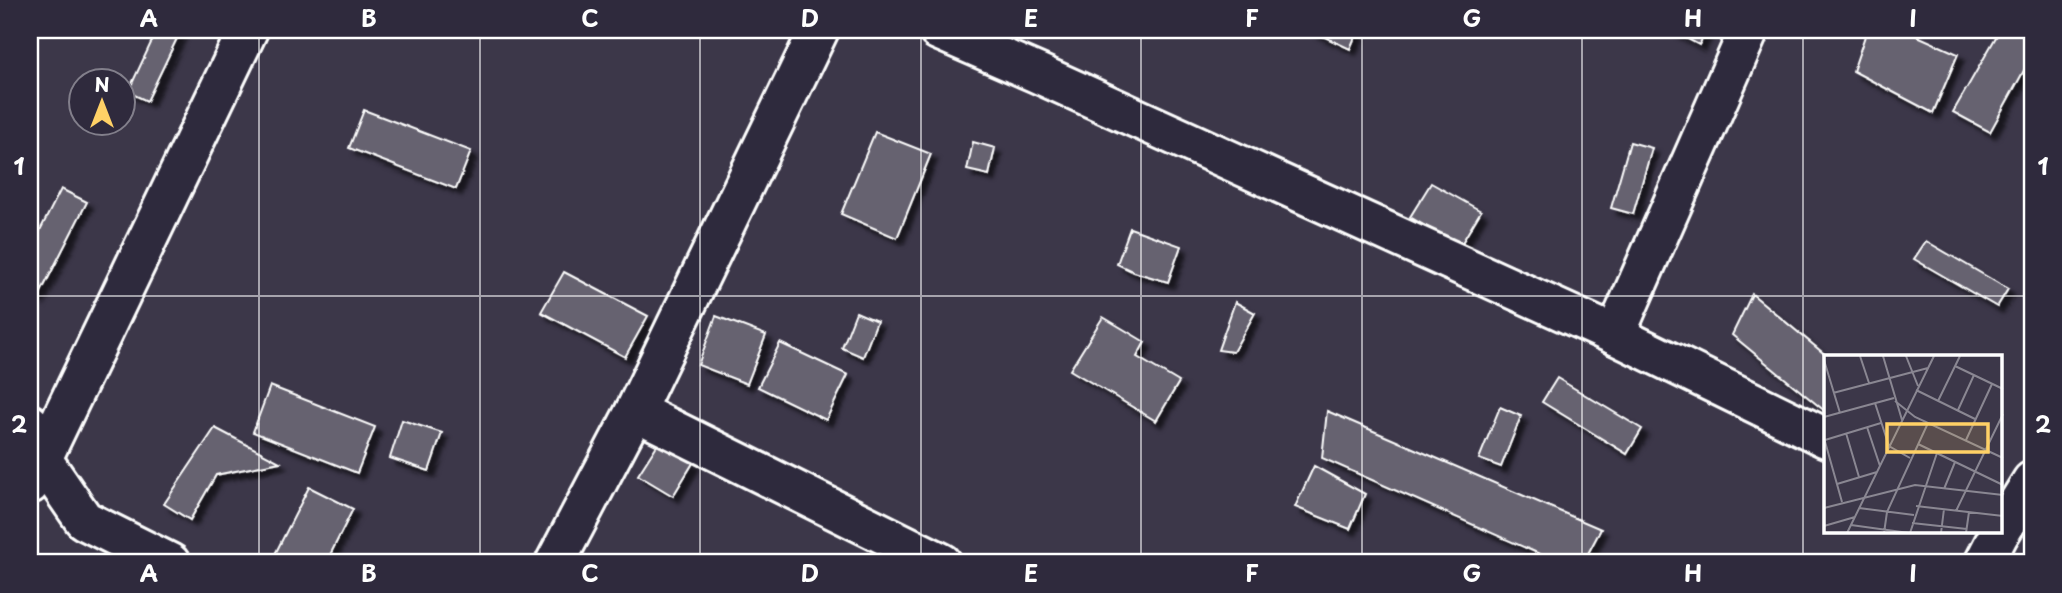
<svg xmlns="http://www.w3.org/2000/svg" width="2062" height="593" viewBox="0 0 2062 593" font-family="'Playpen Sans',sans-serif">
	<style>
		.building { fill: #666270; stroke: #fff; stroke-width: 2; filter: url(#shadow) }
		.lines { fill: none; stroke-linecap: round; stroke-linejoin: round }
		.minor-casing { stroke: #fff; stroke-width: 44 }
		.tertiary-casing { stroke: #fff; stroke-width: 44 }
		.minor { stroke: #2f2a3d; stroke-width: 38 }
		.tertiary { stroke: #2f2a3d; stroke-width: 38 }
		.grid { fill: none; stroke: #fff; stroke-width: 2; stroke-opacity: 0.55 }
		.inset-road { fill: none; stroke: #8a8792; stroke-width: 2 }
		.view { fill: #ffd166; fill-opacity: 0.15; stroke: #ffd166; stroke-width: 3.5 }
		.inset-edge { fill: none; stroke: #fff; stroke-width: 3.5 }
		.neatline { fill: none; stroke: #fff; stroke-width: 2.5 }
		.grid-label { font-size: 23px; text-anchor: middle; font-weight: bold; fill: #fff }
	</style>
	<defs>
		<filter id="shadow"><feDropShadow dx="6" dy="6" stdDeviation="2" flood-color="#0009"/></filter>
	</defs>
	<rect width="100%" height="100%" fill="#3c3749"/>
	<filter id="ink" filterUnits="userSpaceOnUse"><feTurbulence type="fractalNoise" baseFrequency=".0143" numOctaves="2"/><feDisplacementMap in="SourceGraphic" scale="14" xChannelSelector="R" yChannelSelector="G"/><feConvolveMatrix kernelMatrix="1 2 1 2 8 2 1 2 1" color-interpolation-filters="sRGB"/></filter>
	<g filter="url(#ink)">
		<!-- building -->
		<g class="building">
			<path d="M 157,30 L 181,30 L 147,101 L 128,92 Z"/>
			<path d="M 1310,30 L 1358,30 L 1350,49 Z"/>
			<path d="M 1671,30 L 1707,30 L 1699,45 Z"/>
			<path d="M 1867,30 L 1904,30 L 1958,54 L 1933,113 L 1853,71 Z"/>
			<path d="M 2000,30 L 2032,30 L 2032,56 L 1990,132 L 1953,112 Z"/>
			<path d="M 364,110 L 471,151 L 456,189 L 349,148 Z"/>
			<path d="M 875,132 L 931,154 L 897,238 L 841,214 Z"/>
			<path d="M 973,142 L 995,148 L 989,175 L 967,170 Z"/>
			<path d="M 1630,142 L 1652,148 L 1633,214 L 1611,208 Z"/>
			<path d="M 1431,183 L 1481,211 L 1460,246 L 1410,217 Z"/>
			<path d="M 61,189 L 87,202 L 38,298 L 30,293 L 30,250 Z"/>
			<path d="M 1130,228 L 1181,246 L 1168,282 L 1134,272 L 1117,264 Z"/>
			<path d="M 1926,241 L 2008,289 L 1997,307 L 1914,259 Z"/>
			<path d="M 564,272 L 648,316 L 625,357 L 541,312 Z"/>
			<path d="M 1752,294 L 1828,357 L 1826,357 L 1826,412 L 1732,335 Z"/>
			<path d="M 1235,302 L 1255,313 L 1233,352 L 1218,350 Z"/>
			<path d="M 856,312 L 877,321 L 863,357 L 842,348 Z"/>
			<path d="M 716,316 L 766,335 L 747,384 L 698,365 Z"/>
			<path d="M 1103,317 L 1145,342 L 1137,357 L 1179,382 L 1156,421 L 1070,370 Z"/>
			<path d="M 780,343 L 848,375 L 826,420 L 758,387 Z"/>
			<path d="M 1557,378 L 1642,429 L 1627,454 L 1542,402 Z"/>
			<path d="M 270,386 L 375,427 L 357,473 L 253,432 Z"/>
			<path d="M 1500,407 L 1521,416 L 1501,467 L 1479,459 Z"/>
			<path d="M 1327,411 L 1601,529 L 1583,563 L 1560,563 L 1322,458 Z"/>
			<path d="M 402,420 L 442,433 L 429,471 L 390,458 Z"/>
			<path d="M 215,428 L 280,462 L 216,475 L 190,520 L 164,504 Z"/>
			<path d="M 659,442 L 693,463 L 673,496 L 638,475 Z"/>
			<path d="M 1314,466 L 1365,494 L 1350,529 L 1295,507 Z"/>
			<path d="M 309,487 L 353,509 L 326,563 L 289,563 L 274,556 Z"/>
		</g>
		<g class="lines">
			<defs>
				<g id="minor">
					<path d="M 938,30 L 1037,73 L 1615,335 L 1826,438"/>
					<path d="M 1615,335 L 1749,30"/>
					<path d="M 635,411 L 942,563"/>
					<path d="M 30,424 L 42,459 L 84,520 L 170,563"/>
					<path d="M 2001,531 L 2032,481"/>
					<path d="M 555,563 L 635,411 L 819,30"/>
					<path d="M 1984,563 L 2000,532"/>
				</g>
				<path id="tertiary" d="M 30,484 L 248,30"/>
			</defs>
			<!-- minor casing -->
			<use href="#minor" class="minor-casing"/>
			<!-- tertiary casing -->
			<use href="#tertiary" class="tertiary-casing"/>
			<!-- minor -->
			<use href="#minor" class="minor"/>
			<!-- tertiary -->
			<use href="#tertiary" class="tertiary"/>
		</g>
	</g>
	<!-- grid -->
	<path class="grid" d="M 259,30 L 259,563M 480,30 L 480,563M 700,30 L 700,563M 921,30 L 921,563M 1141,30 L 1141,563M 1362,30 L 1362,563M 1582,30 L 1582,563M 1803,30 L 1803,563M 30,296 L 2032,296"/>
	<!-- overview -->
	<g transform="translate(1824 355)">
		<rect width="178" height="178" fill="#3c3749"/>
		<path class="inset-road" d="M 36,1 L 45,28M 59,1 L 78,65M 82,1 L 94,31M 0,5 L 16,58M 131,11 L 179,34M 92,35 L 151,64M 9,38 L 104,13M 71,46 L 91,62 L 179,103M 114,46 L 136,1M 51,48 L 65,91 L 86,103M 134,55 L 150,20M 0,62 L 70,43M 43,72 L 56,111M 22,78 L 35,122M 0,83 L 18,147M 1,85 L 57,68M 142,85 L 168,29M 94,89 L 179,130M 13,129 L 53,117M 120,134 L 131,107M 92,151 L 179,161M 0,153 L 91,130 L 179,140M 35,153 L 90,160M 132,156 L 179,59M 88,168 L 143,174M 27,170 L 85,178M 0,171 L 31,162M 23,178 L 110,1M 60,178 L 63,157 L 104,68M 86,178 L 113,98M 117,178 L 120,154M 142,178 L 145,157"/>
		<path class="view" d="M 63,69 L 164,69 L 164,97 L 63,97 Z"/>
		<rect width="178" height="178" class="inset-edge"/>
	</g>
	<!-- margin -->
	<rect width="2062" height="593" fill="none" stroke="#2f2a3d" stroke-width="77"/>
	<!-- north arrow -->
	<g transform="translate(102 102)"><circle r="33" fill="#2f2a3d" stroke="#827f8b" stroke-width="2"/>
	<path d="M0-5L12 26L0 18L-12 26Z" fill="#ffd166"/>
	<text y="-10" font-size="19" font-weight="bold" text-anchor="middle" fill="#ffffff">N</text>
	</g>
	<rect x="38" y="38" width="1986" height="516" class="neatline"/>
	<g class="grid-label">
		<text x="149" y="27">A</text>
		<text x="369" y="27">B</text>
		<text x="590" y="27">C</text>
		<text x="810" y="27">D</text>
		<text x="1031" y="27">E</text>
		<text x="1252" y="27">F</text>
		<text x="1472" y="27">G</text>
		<text x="1693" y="27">H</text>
		<text x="1913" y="27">I</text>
		<text x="19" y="175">1</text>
		<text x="2043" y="175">1</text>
		<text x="19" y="433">2</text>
		<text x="2043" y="433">2</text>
		<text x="149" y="582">A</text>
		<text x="369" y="582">B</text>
		<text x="590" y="582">C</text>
		<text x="810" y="582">D</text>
		<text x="1031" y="582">E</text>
		<text x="1252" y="582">F</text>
		<text x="1472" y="582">G</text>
		<text x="1693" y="582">H</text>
		<text x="1913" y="582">I</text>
	</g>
</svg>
